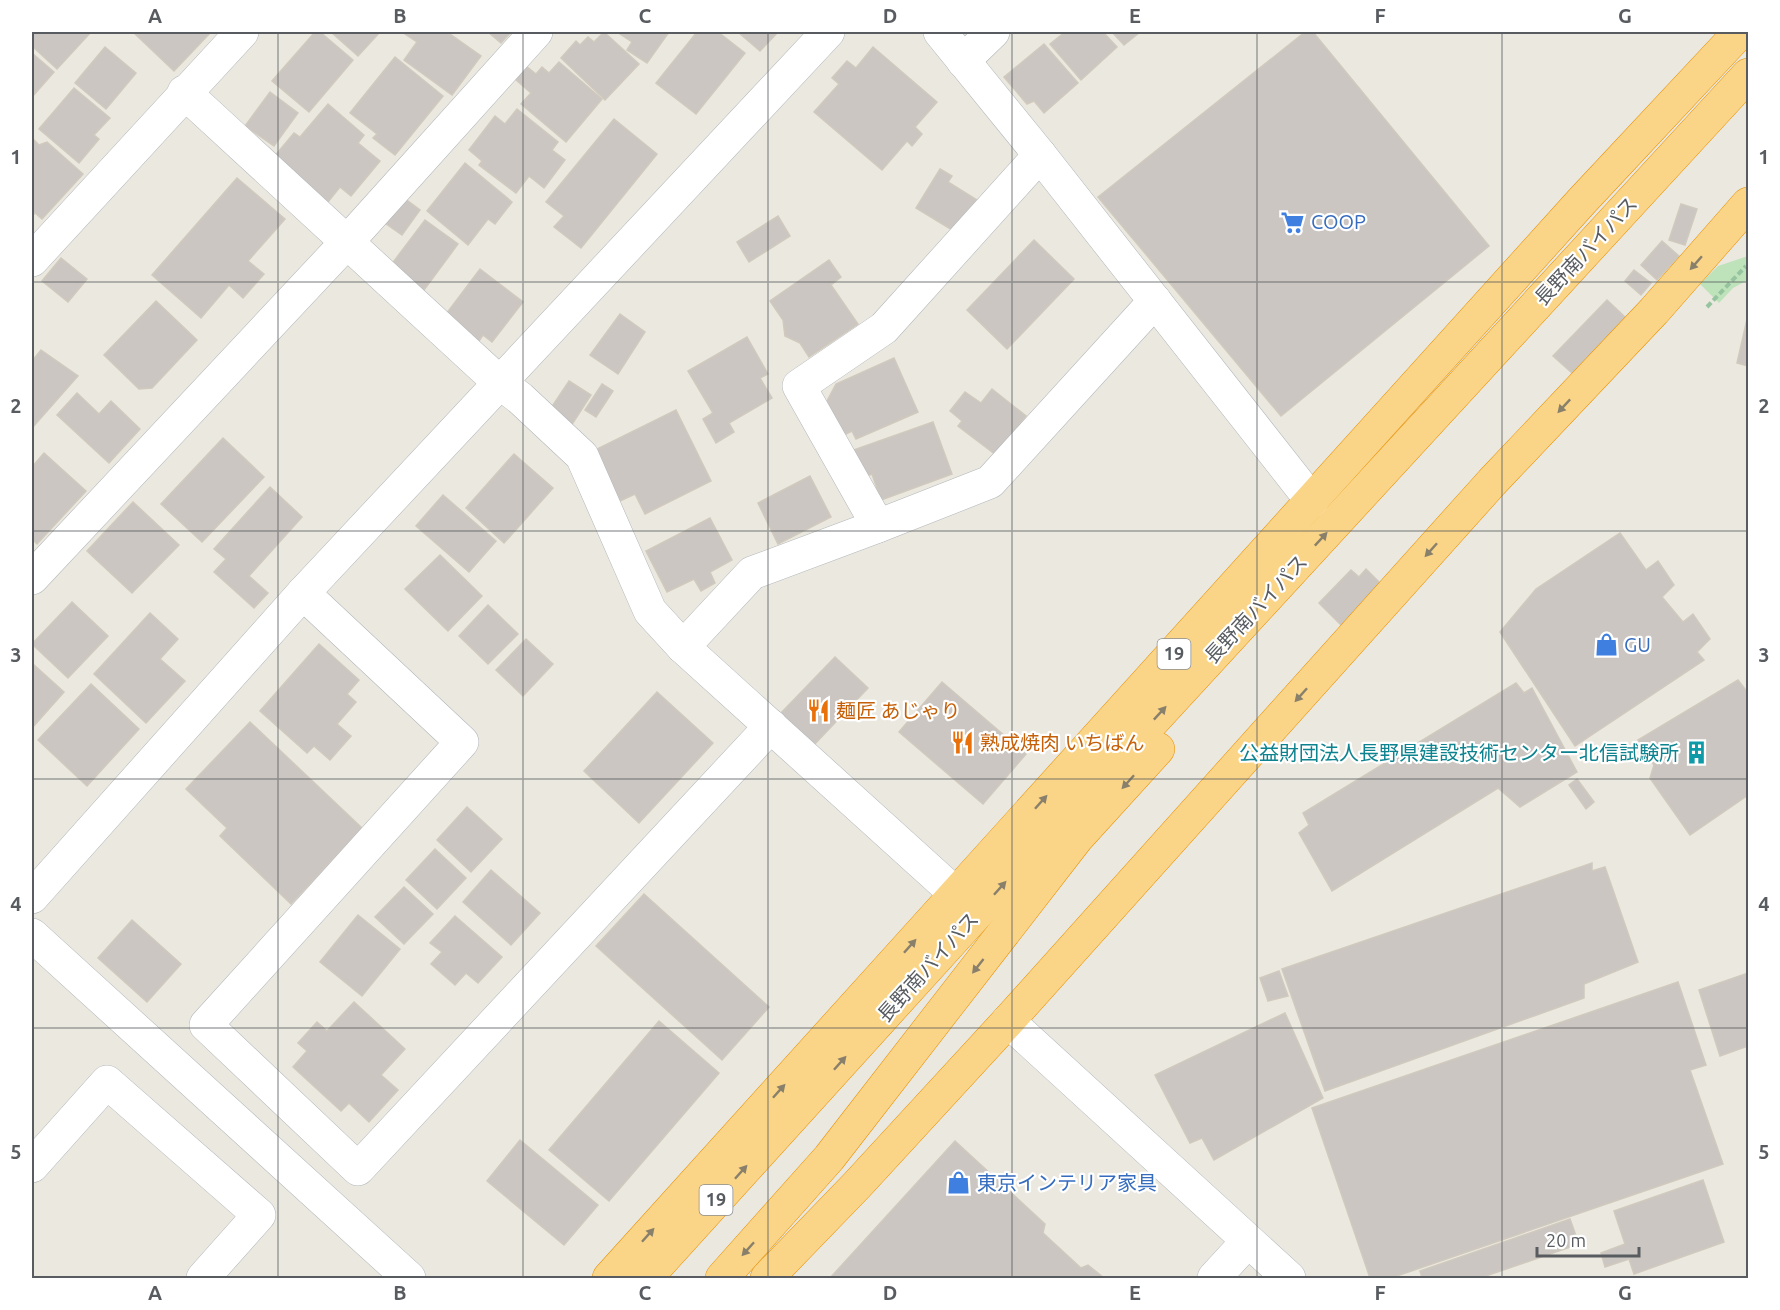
<svg xmlns="http://www.w3.org/2000/svg" width="1780" height="1310" viewBox="0 0 1780 1310" font-family="Ubuntu,'Noto Sans JP',sans-serif">
	<style>
		.green { fill: #bee3bb }
		.building { fill: #cbc6c1; stroke: #d0c9be; stroke-width: 1.5 }
		.lines { fill: none; stroke-linecap: round; stroke-linejoin: round }
		.minor-casing { stroke: #b2b6ba; stroke-width: 34 }
		.highway-casing { stroke: #e79003; stroke-width: 34 }
		.path { stroke: #95c49f; stroke-width: 4; stroke-dasharray: 6 3; stroke-linecap: butt }
		.minor { stroke: #fff; stroke-width: 33 }
		.highway { stroke: #fbd587; stroke-width: 33 }
		.oneway { fill: #89806c }
		.grid { fill: none; stroke: #585c60; stroke-width: 1.5; stroke-opacity: 0.55 }
		.labels { text-anchor: middle; stroke-width: 4.5; stroke-linejoin: round; paint-order: stroke }
		.shield { fill: #fff; stroke: #8a8d90; stroke-width: 1.5 }
		.shield-label { font-size: 18px; font-weight: bold; fill: #585c60 }
		.shop-label { font-size: 20px; fill: #366cbe; stroke: #fff; text-anchor: start }
		.street-label { font-size: 20px; fill: #585c60; stroke: #fff }
		.food-label { font-size: 20px; fill: #c56008; stroke: #fff; text-anchor: start }
		.culture-label { font-size: 20px; fill: #0d838f; stroke: #fff; text-anchor: end }
		.neatline { fill: none; stroke: #585c60; stroke-width: 2 }
		.grid-label { font-size: 20px; text-anchor: middle; font-weight: bold; fill: #585c60 }
	</style>
	<rect width="100%" height="100%" fill="#ebe8df"/>
	<!-- green -->
	<path class="green" d="M 1748,256 L 1748,280 L 1733,288 L 1719,303 L 1700,284 L 1718,266 Z"/>
	<!-- building -->
	<g class="building">
		<path d="M 33,32 L 91,32 L 57,69 L 32,46 Z"/>
		<path d="M 133,32 L 211,32 L 174,71 Z"/>
		<path d="M 315,32 L 320,32 L 353,60 L 309,112 L 272,81 Z"/>
		<path d="M 331,32 L 380,32 L 358,56 Z"/>
		<path d="M 402,32 L 447,32 L 481,56 L 452,95 L 404,60 L 417,42 Z"/>
		<path d="M 488,32 L 511,32 L 501,43 Z"/>
		<path d="M 604,32 L 639,64 L 605,100 L 561,58 L 576,41 L 580,45 L 588,37 L 594,42 Z"/>
		<path d="M 617,32 L 669,32 L 647,63 L 627,50 L 632,42 Z"/>
		<path d="M 697,32 L 718,32 L 745,53 L 696,114 L 656,83 Z"/>
		<path d="M 738,32 L 778,32 L 760,51 Z"/>
		<path d="M 1065,32 L 1103,32 L 1117,47 L 1081,80 L 1050,44 Z"/>
		<path d="M 1112,32 L 1140,32 L 1124,45 Z"/>
		<path d="M 1305,32 L 1313,32 L 1489,246 L 1281,416 L 1098,197 Z"/>
		<path d="M 1044,44 L 1078,83 L 1044,113 L 1034,101 L 1027,104 L 1004,77 Z"/>
		<path d="M 105,47 L 136,73 L 106,109 L 75,83 Z"/>
		<path d="M 873,47 L 937,102 L 915,127 L 922,134 L 912,146 L 907,141 L 882,170 L 814,112 L 839,84 L 832,78 L 847,61 L 856,68 Z"/>
		<path d="M 32,53 L 54,72 L 32,97 Z"/>
		<path d="M 395,57 L 443,96 L 395,155 L 373,138 L 377,134 L 350,113 Z"/>
		<path d="M 559,62 L 602,99 L 566,142 L 521,104 L 531,93 L 515,79 L 526,66 L 536,74 L 542,67 L 549,73 Z"/>
		<path d="M 74,88 L 110,118 L 94,135 L 99,139 L 79,163 L 39,129 Z"/>
		<path d="M 270,92 L 298,113 L 274,146 L 245,126 Z"/>
		<path d="M 328,104 L 364,135 L 358,143 L 380,161 L 351,196 L 340,187 L 328,202 L 274,157 L 294,133 L 300,137 Z"/>
		<path d="M 517,109 L 558,142 L 552,150 L 565,160 L 544,188 L 529,176 L 516,193 L 479,165 L 482,161 L 469,150 L 495,116 L 505,124 Z"/>
		<path d="M 614,119 L 657,154 L 581,248 L 554,227 L 564,216 L 546,202 Z"/>
		<path d="M 32,138 L 39,145 L 47,142 L 83,174 L 42,219 L 35,213 L 32,216 Z"/>
		<path d="M 465,163 L 512,202 L 495,224 L 488,219 L 468,245 L 427,211 Z"/>
		<path d="M 940,169 L 952,176 L 948,182 L 977,200 L 957,233 L 916,208 Z"/>
		<path d="M 237,178 L 285,219 L 248,261 L 264,274 L 243,298 L 229,285 L 201,318 L 152,275 Z"/>
		<path d="M 404,198 L 420,210 L 402,235 L 385,223 Z"/>
		<path d="M 1681,204 L 1697,209 L 1685,245 L 1669,240 Z"/>
		<path d="M 778,216 L 790,236 L 749,262 L 737,242 Z"/>
		<path d="M 425,220 L 458,244 L 424,290 L 391,265 Z"/>
		<path d="M 1034,240 L 1074,279 L 1007,349 L 967,310 Z"/>
		<path d="M 1662,241 L 1679,256 L 1657,280 L 1641,265 Z"/>
		<path d="M 61,258 L 87,279 L 68,302 L 42,281 Z"/>
		<path d="M 829,260 L 841,277 L 831,285 L 858,324 L 809,357 L 800,343 L 785,336 L 783,320 L 770,301 Z"/>
		<path d="M 480,269 L 523,302 L 492,342 L 483,335 L 477,344 L 443,318 Z"/>
		<path d="M 1634,270 L 1651,283 L 1641,295 L 1625,281 Z"/>
		<path d="M 1607,300 L 1625,317 L 1572,373 L 1553,356 Z"/>
		<path d="M 156,301 L 197,340 L 152,388 L 139,389 L 104,355 Z"/>
		<path d="M 620,314 L 645,332 L 618,374 L 590,355 Z"/>
		<path d="M 1748,315 L 1748,366 L 1737,363 Z"/>
		<path d="M 747,337 L 768,374 L 760,378 L 772,398 L 729,423 L 734,432 L 716,443 L 703,419 L 713,413 L 688,371 Z"/>
		<path d="M 41,350 L 78,376 L 32,428 L 32,361 Z"/>
		<path d="M 894,358 L 918,412 L 856,439 L 852,431 L 842,436 L 827,401 L 836,384 Z"/>
		<path d="M 569,381 L 591,395 L 571,426 L 549,411 Z"/>
		<path d="M 602,384 L 613,391 L 596,417 L 585,410 Z"/>
		<path d="M 992,389 L 1026,416 L 996,455 L 958,426 L 962,421 L 950,411 L 965,392 L 981,403 Z"/>
		<path d="M 77,393 L 99,414 L 111,401 L 140,429 L 109,463 L 57,415 Z"/>
		<path d="M 676,410 L 711,481 L 645,514 L 635,494 L 620,501 L 595,450 Z"/>
		<path d="M 933,422 L 952,474 L 881,500 L 872,474 L 861,478 L 851,451 Z"/>
		<path d="M 223,438 L 264,477 L 202,542 L 161,504 Z"/>
		<path d="M 44,453 L 86,491 L 37,544 L 32,539 L 32,467 Z"/>
		<path d="M 514,454 L 553,488 L 504,543 L 466,508 Z"/>
		<path d="M 810,476 L 831,517 L 778,544 L 758,503 Z"/>
		<path d="M 270,487 L 302,517 L 249,576 L 268,593 L 254,608 L 214,572 L 226,559 L 214,549 Z"/>
		<path d="M 443,495 L 496,541 L 469,572 L 416,526 Z"/>
		<path d="M 133,502 L 179,545 L 132,593 L 87,551 Z"/>
		<path d="M 710,518 L 732,560 L 710,572 L 715,583 L 701,591 L 694,579 L 667,592 L 646,551 Z"/>
		<path d="M 1620,533 L 1646,570 L 1658,561 L 1674,585 L 1662,597 L 1683,622 L 1693,614 L 1710,639 L 1697,652 L 1704,660 L 1575,746 L 1500,632 L 1536,589 Z"/>
		<path d="M 440,555 L 482,596 L 448,631 L 405,589 Z"/>
		<path d="M 1366,569 L 1381,584 L 1342,626 L 1319,603 L 1351,570 L 1359,577 Z"/>
		<path d="M 72,602 L 108,636 L 68,678 L 32,644 Z"/>
		<path d="M 488,605 L 518,634 L 488,664 L 459,636 Z"/>
		<path d="M 150,613 L 178,639 L 160,659 L 185,681 L 146,723 L 94,674 Z"/>
		<path d="M 526,639 L 553,664 L 523,696 L 496,670 Z"/>
		<path d="M 319,644 L 359,680 L 347,694 L 356,702 L 337,724 L 351,736 L 330,760 L 314,746 L 307,753 L 260,711 Z"/>
		<path d="M 835,657 L 868,688 L 813,746 L 780,714 Z"/>
		<path d="M 33,664 L 64,692 L 32,728 L 32,666 Z"/>
		<path d="M 1738,680 L 1748,693 L 1748,795 L 1690,835 L 1650,778 L 1654,765 L 1638,740 Z"/>
		<path d="M 942,682 L 1026,754 L 983,804 L 899,732 Z"/>
		<path d="M 1516,683 L 1524,693 L 1532,688 L 1577,772 L 1520,807 L 1498,788 L 1332,891 L 1299,833 L 1309,825 L 1303,813 Z"/>
		<path d="M 91,684 L 139,729 L 87,786 L 38,740 Z"/>
		<path d="M 657,692 L 713,743 L 639,823 L 584,771 Z"/>
		<path d="M 250,722 L 362,828 L 291,904 L 220,836 L 227,828 L 186,789 Z"/>
		<path d="M 1577,779 L 1594,802 L 1586,809 L 1569,785 Z"/>
		<path d="M 467,807 L 502,839 L 471,872 L 437,840 Z"/>
		<path d="M 435,849 L 466,878 L 437,909 L 406,880 Z"/>
		<path d="M 1592,863 L 1592,871 L 1605,867 L 1638,962 L 1584,984 L 1584,998 L 1325,1091 L 1282,969 Z"/>
		<path d="M 491,870 L 540,913 L 511,945 L 463,902 Z"/>
		<path d="M 404,887 L 433,914 L 404,944 L 375,917 Z"/>
		<path d="M 644,894 L 769,1007 L 722,1060 L 596,946 Z"/>
		<path d="M 358,915 L 400,949 L 362,996 L 320,962 Z"/>
		<path d="M 455,916 L 502,957 L 478,983 L 466,973 L 455,985 L 431,964 L 442,952 L 430,943 Z"/>
		<path d="M 132,920 L 181,964 L 147,1002 L 98,958 Z"/>
		<path d="M 1279,971 L 1288,996 L 1268,1001 L 1260,978 Z"/>
		<path d="M 1748,973 L 1748,1046 L 1720,1056 L 1699,990 Z"/>
		<path d="M 1678,982 L 1706,1065 L 1690,1070 L 1723,1164 L 1391,1278 L 1370,1278 L 1312,1108 Z"/>
		<path d="M 354,1002 L 405,1049 L 381,1075 L 398,1090 L 369,1122 L 349,1103 L 341,1111 L 293,1067 L 307,1051 L 298,1043 L 317,1022 L 327,1031 Z"/>
		<path d="M 1285,1013 L 1323,1098 L 1214,1160 L 1202,1138 L 1190,1143 L 1155,1075 Z"/>
		<path d="M 659,1021 L 719,1073 L 609,1201 L 549,1150 Z"/>
		<path d="M 520,1140 L 598,1205 L 564,1245 L 487,1181 Z"/>
		<path d="M 955,1141 L 1045,1224 L 1043,1233 L 1081,1268 L 1088,1265 L 1104,1278 L 830,1278 Z"/>
		<path d="M 1703,1180 L 1724,1242 L 1634,1274 L 1629,1259 L 1605,1267 L 1601,1253 L 1625,1244 L 1614,1211 Z"/>
		<path d="M 1570,1219 L 1579,1244 L 1480,1278 L 1422,1278 L 1420,1271 Z"/>
	</g>
	<g class="lines">
		<defs>
			<g id="minor">
				<path d="M 940,32 L 1040,155 L 1312,501"/>
				<path d="M 963,61 L 993,32"/>
				<path d="M 184,92 L 500,383 L 520,398 L 582,456 L 650,611 L 683,647 L 957,895"/>
				<path d="M 32,260 L 242,32"/>
				<path d="M 878,526 L 799,386 L 884,328 L 1040,155"/>
				<path d="M 32,578 L 347,242 L 536,32"/>
				<path d="M 303,593 L 462,742 L 206,1025 L 358,1169 L 771,726"/>
				<path d="M 683,647 L 752,573 L 878,526 L 990,482 L 1155,301"/>
				<path d="M 32,897 L 303,593 L 828,32"/>
				<path d="M 32,935 L 409,1278"/>
				<path d="M 1008,1021 L 1289,1278"/>
				<path d="M 32,1166 L 107,1082 L 259,1215 L 203,1278"/>
				<path d="M 1214,1278 L 1248,1241"/>
			</g>
			<g id="highway">
				<path d="M 609,1278 L 1581,202 L 1740,32"/>
				<path d="M 646,1278 L 1058,824 L 1748,75"/>
				<path d="M 722,1278 L 829,1158 L 1077,838 L 1158,749"/>
				<path d="M 767,1278 L 857,1185 L 1008,1021 L 1492,482 L 1654,311 L 1748,204"/>
			</g>
		</defs>
		<!-- minor casing -->
		<use href="#minor" class="minor-casing"/>
		<!-- highway casing -->
		<use href="#highway" class="highway-casing"/>
		<!-- path -->
		<path class="path" d="M 1707,307 L 1746,266"/>
		<!-- minor -->
		<use href="#minor" class="minor"/>
		<!-- highway -->
		<use href="#highway" class="highway"/>
	</g>
	<!-- one-way arrows -->
	<defs><path id="oneway-solid" d="M-6-.8H1V-3.2L6.5 0L1 3.2V.8H-6Z" transform="scale(1.5)"/></defs>
	<g class="oneway">
		<use href="#oneway-solid" transform="translate(1696 263) rotate(131)"/>
		<use href="#oneway-solid" transform="translate(1564 406) rotate(133)"/>
		<use href="#oneway-solid" transform="translate(1321 539) rotate(-47)"/>
		<use href="#oneway-solid" transform="translate(1431 550) rotate(132)"/>
		<use href="#oneway-solid" transform="translate(1301 695) rotate(132)"/>
		<use href="#oneway-solid" transform="translate(1160 713) rotate(-47)"/>
		<use href="#oneway-solid" transform="translate(1128 782) rotate(132)"/>
		<use href="#oneway-solid" transform="translate(1041 802) rotate(-48)"/>
		<use href="#oneway-solid" transform="translate(1000 888) rotate(-48)"/>
		<use href="#oneway-solid" transform="translate(910 946) rotate(-48)"/>
		<use href="#oneway-solid" transform="translate(978 966) rotate(128)"/>
		<use href="#oneway-solid" transform="translate(840 1063) rotate(-48)"/>
		<use href="#oneway-solid" transform="translate(779 1091) rotate(-48)"/>
		<use href="#oneway-solid" transform="translate(741 1172) rotate(-48)"/>
		<use href="#oneway-solid" transform="translate(648 1235) rotate(-48)"/>
		<use href="#oneway-solid" transform="translate(748 1249) rotate(132)"/>
	</g>
	<!-- grid -->
	<path class="grid" d="M 278,32 L 278,1278M 523,32 L 523,1278M 768,32 L 768,1278M 1012,32 L 1012,1278M 1257,32 L 1257,1278M 1502,32 L 1502,1278M 32,282 L 1748,282M 32,531 L 1748,531M 32,779 L 1748,779M 32,1028 L 1748,1028"/>
	<!-- icons -->
	<defs>
		<symbol id="supermarket-bare" viewBox="-9 -9 18 18"><path d="M-6-5.5h2.5l.6 2H6L4.5 2H-2.5L-4.4-4H-6ZM-1.5 3.2a1.3 1.3 0 1 0 .1 0ZM3 3.2a1.3 1.3 0 1 0 .1 0Z" fill="#3f7fe0" stroke="#fff" stroke-width="2.5" paint-order="stroke"/></symbol>
		<symbol id="shop-bare" viewBox="-9 -9 18 18"><path d="M-5-2.5h2.3a2.7 3.5 0 0 1 5.4 0H5L5.5 6h-11ZM-1.5-2.5h3a1.5 2.3 0 0 0-3 0Z" fill="#3f7fe0" stroke="#fff" stroke-width="2.5" paint-order="stroke"/></symbol>
		<symbol id="restaurant-bare" viewBox="-9 -9 18 18"><path d="M-5-6h1v4h1v-4h1v4h1v-4h1v5L-1.5 .5V6h-2V.5L-5-1ZM5-6V6H3V1.5H1.5Q1.5-4 5-6Z" fill="#e8710a" stroke="#fff" stroke-width="2.5" paint-order="stroke"/></symbol>
		<symbol id="building-bare" viewBox="-9 -9 18 18"><path d="M-4-6H4V6H1V3H-1V6H-4ZM-2.5-4.3h1.7v1.8h-1.7ZM.8-4.3h1.7v1.8H.8ZM-2.5-1h1.7V.8h-1.7ZM.8-1h1.7V.8H.8Z" fill="#0f9aa8" stroke="#fff" stroke-width="2.5" paint-order="stroke"/></symbol>
	</defs>
	<g fill-rule="evenodd">
		<use href="#supermarket-bare" x="1276" y="206" width="33" height="33"/>
		<use href="#shop-bare" x="1590" y="628" width="33" height="33"/>
		<use href="#restaurant-bare" x="802" y="694" width="33" height="33"/>
		<use href="#restaurant-bare" x="946" y="726" width="33" height="33"/>
		<use href="#building-bare" x="1680" y="736" width="33" height="33"/>
		<use href="#shop-bare" x="942" y="1166" width="33" height="33"/>
	</g>
	<g class="labels">
		<!-- shield labels -->
		<g class="shield">
			<rect x="1157.5" y="639" width="33" height="30" rx="4.5"/>
			<rect x="699.5" y="1185" width="33" height="30" rx="4.5"/>
		</g>
		<g class="shield-label">
			<text x="1174" y="660">19</text>
			<text x="716" y="1206">19</text>
		</g>
		<!-- shop labels -->
		<g class="shop-label">
			<text x="1311" y="229">COOP</text>
			<text x="1624" y="652">GU</text>
			<text x="977" y="1190">東京インテリア家具</text>
		</g>
		<!-- street labels -->
		<g class="street-label">
			<text transform="translate(1586 251) rotate(-47)" y="7">長野南バイパス</text>
			<text transform="translate(1256 609) rotate(-47)" y="7">長野南バイパス</text>
			<text transform="translate(928 967) rotate(-48)" y="7">長野南バイパス</text>
		</g>
		<!-- food labels -->
		<g class="food-label">
			<text x="836" y="718">麺匠 あじゃり</text>
			<text x="980" y="750">熟成焼肉 いちばん</text>
		</g>
		<!-- culture labels -->
		<g class="culture-label">
			<text x="1679" y="760">公益財団法人長野県建設技術センター北信試験所</text>
		</g>
	</g>
	<!-- border -->
	<rect width="1780" height="1310" fill="none" stroke="#ffffff" stroke-width="66"/>
	<!-- scale -->
	<path d="M1537 1247v9h102v-9" fill="none" stroke="#585c60" stroke-width="3"/>
	<text x="1546" y="1247" font-size="18" fill="#585c60" stroke="#ffffff" stroke-width="4.5" paint-order="stroke">20 m</text>
	<rect x="33" y="33" width="1714" height="1244" class="neatline"/>
	<g class="grid-label">
		<text x="155" y="23">A</text>
		<text x="400" y="23">B</text>
		<text x="645" y="23">C</text>
		<text x="890" y="23">D</text>
		<text x="1135" y="23">E</text>
		<text x="1380" y="23">F</text>
		<text x="1625" y="23">G</text>
		<text x="16" y="164">1</text>
		<text x="1764" y="164">1</text>
		<text x="16" y="413">2</text>
		<text x="1764" y="413">2</text>
		<text x="16" y="662">3</text>
		<text x="1764" y="662">3</text>
		<text x="16" y="911">4</text>
		<text x="1764" y="911">4</text>
		<text x="16" y="1159">5</text>
		<text x="1764" y="1159">5</text>
		<text x="155" y="1300">A</text>
		<text x="400" y="1300">B</text>
		<text x="645" y="1300">C</text>
		<text x="890" y="1300">D</text>
		<text x="1135" y="1300">E</text>
		<text x="1380" y="1300">F</text>
		<text x="1625" y="1300">G</text>
	</g>
</svg>
